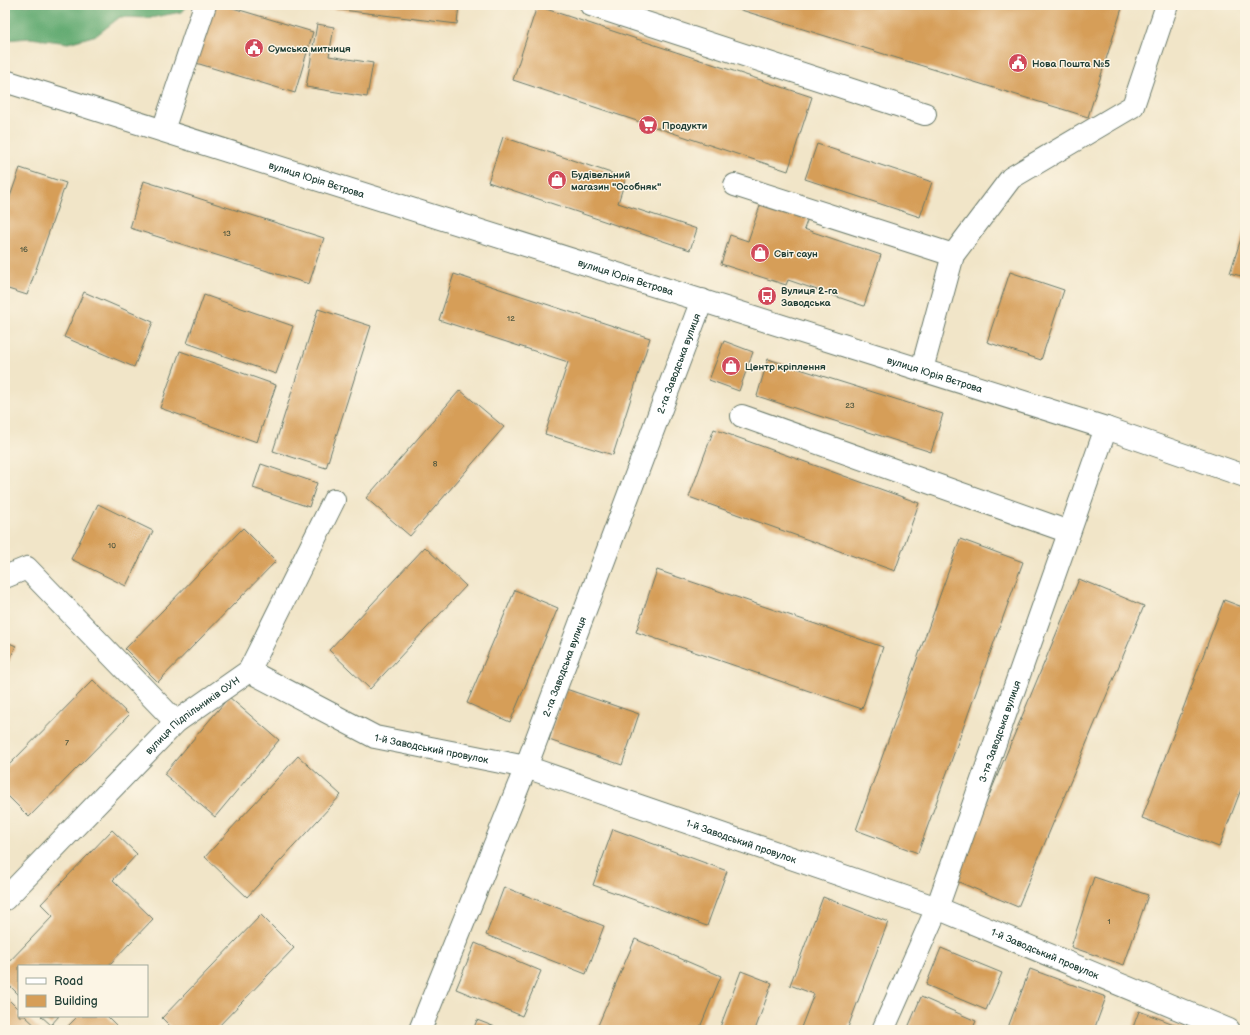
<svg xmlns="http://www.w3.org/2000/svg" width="1250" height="1035" viewBox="0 0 1250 1035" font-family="'Balsamiq Sans',sans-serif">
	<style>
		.forest { fill: #63ab72; stroke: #417453 }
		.building { fill: #d69e58 }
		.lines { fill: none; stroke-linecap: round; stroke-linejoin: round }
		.minor-casing { stroke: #687868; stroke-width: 24 }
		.minor { stroke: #fff; stroke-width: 22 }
		.labels { text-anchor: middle; stroke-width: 3; stroke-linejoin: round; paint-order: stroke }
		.number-label { font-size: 8px; fill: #4d553d }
		.poi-label { font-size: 10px; font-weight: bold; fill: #1f3d34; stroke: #fcf5e5; text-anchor: start }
		.street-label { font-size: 10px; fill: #1f3d34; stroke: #fcf5e5 }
	</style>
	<rect width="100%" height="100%" fill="#fcf5e5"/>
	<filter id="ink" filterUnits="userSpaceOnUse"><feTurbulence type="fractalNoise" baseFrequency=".025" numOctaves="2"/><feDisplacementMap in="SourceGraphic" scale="8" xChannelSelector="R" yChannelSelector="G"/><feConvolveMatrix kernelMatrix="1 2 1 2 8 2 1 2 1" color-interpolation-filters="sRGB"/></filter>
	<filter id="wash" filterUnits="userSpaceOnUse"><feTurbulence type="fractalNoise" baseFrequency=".012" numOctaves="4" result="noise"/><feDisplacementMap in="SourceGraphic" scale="16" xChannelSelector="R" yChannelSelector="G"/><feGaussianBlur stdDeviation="0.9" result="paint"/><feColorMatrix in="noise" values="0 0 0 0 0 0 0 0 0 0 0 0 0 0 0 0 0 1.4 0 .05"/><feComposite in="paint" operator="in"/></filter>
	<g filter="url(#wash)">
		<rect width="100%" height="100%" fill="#f1e5c8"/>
		<!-- forest -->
		<path class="forest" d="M 5,5 L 189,5 L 181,12 L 150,18 L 120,17 L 97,35 L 68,43 L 30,38 L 5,40 Z"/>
		<g id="blocks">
			<!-- building -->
			<g class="building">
				<path d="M 213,5 L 223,5 L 313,32 L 295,93 L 196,63 Z"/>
				<path d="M 326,5 L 459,5 L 457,24 L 326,8 Z"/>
				<path d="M 725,5 L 1123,5 L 1088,117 Z"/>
				<path d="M 537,6 L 812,97 L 788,171 L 513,80 Z"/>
				<path d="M 317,24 L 334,27 L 329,56 L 373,63 L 367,97 L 306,87 Z"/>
				<path d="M 503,137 L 626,178 L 618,203 L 697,229 L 690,250 L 488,182 Z"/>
				<path d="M 817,144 L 932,182 L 920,217 L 805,179 Z"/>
				<path d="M 20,168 L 66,183 L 27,295 L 5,288 L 5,211 Z"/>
				<path d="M 144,181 L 324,238 L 309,284 L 130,228 Z"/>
				<path d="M 761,203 L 808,218 L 804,229 L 881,255 L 864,306 L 788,280 L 786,285 L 721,264 L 730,235 L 748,241 Z"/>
				<path d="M 1245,226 L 1245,277 L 1230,273 Z"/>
				<path d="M 1010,272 L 1064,290 L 1041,360 L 987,342 Z"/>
				<path d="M 454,274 L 650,338 L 613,455 L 545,434 L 568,362 L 439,320 Z"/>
				<path d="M 84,292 L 153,322 L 134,367 L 64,337 Z"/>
				<path d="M 204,295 L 293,326 L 276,374 L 187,343 Z"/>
				<path d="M 318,309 L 371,326 L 326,468 L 273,451 Z"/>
				<path d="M 724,341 L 753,352 L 739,391 L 709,380 Z"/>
				<path d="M 180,351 L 276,385 L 257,442 L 160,408 Z"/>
				<path d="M 768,359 L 943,414 L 931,452 L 757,396 Z"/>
				<path d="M 460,390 L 504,427 L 410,536 L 366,498 Z"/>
				<path d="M 714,429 L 919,503 L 895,571 L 689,497 Z"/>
				<path d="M 261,464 L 317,483 L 309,507 L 253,488 Z"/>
				<path d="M 98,504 L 153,531 L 126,586 L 71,559 Z"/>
				<path d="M 243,528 L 276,561 L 158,682 L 125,649 Z"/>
				<path d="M 960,539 L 1023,562 L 918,853 L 856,830 Z"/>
				<path d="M 425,547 L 466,586 L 370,689 L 329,650 Z"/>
				<path d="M 657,570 L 883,647 L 862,709 L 636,632 Z"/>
				<path d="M 1079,579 L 1144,606 L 1018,907 L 954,880 Z"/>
				<path d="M 515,590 L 558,608 L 510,722 L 467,703 Z"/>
				<path d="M 1224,600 L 1245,608 L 1245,779 L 1219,847 L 1142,818 Z"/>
				<path d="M 5,641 L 16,646 L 5,670 Z"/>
				<path d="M 93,680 L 129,715 L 29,817 L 5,793 L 5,769 Z"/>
				<path d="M 566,689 L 639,714 L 622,765 L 549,740 Z"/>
				<path d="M 229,697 L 279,740 L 215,817 L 164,774 Z"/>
				<path d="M 298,756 L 341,795 L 247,897 L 205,857 Z"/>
				<path d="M 613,829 L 727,871 L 707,926 L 593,885 Z"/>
				<path d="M 112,830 L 137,854 L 113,880 L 153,919 L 108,966 L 19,966 L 19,995 L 5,981 L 5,966 L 53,916 L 41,904 Z"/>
				<path d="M 1094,877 L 1148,895 L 1124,965 L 1071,947 Z"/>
				<path d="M 504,887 L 604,926 L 586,974 L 486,935 Z"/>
				<path d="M 823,897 L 888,922 L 847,1030 L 800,1030 L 814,994 L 790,985 Z"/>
				<path d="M 261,915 L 294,948 L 215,1030 L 174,1030 L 162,1018 Z"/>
				<path d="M 635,939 L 721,976 L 699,1030 L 596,1030 Z"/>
				<path d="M 475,943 L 541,971 L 522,1016 L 456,989 Z"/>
				<path d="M 941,948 L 1002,973 L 986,1010 L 926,985 Z"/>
				<path d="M 1030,969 L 1106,997 L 1094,1030 L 1007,1030 Z"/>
				<path d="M 741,971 L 772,983 L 755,1030 L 719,1030 Z"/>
				<path d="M 5,996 L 19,1010 L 19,1016 L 25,1016 L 40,1030 L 5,1030 Z"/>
				<path d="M 921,997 L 976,1021 L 972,1030 L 907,1030 Z"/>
				<path d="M 1139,1011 L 1190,1030 L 1132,1030 Z"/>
				<path d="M 41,1016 L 59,1016 L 51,1025 Z"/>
				<path d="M 78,1016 L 107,1016 L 121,1030 L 64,1030 Z"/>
				<path d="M 477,1020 L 503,1030 L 473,1030 Z"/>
			</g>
		</g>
	</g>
	<g filter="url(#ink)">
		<use href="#blocks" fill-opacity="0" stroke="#687868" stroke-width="1"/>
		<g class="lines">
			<defs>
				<g id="minor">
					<path d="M 591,5 L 925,114"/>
					<path id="s1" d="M 5,81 L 1106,428 L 1245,476"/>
					<path d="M 163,130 L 205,5"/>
					<path d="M 735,185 L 953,255"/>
					<path d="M 922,369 L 953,255 L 1011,178 L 1133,106 L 1167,5"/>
					<path d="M 742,416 L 1069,532"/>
					<path d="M 5,577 L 27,568 L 176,722"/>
					<path id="s2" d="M 249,671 L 375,737 L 526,767 L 937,908 L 1229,1030"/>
					<path id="s3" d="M 5,899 L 176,722 L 249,671 L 334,500"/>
					<path id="s4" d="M 420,1030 L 526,767 L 702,300"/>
					<path id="s5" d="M 883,1030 L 937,908 L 1106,428"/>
				</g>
			</defs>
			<!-- minor casing -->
			<use href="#minor" class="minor-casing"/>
			<!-- minor -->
			<use href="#minor" class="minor"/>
		</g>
	</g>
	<!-- icons -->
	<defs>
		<symbol id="civic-disc" viewBox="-11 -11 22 22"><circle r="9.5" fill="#d1495b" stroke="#fcf5e5"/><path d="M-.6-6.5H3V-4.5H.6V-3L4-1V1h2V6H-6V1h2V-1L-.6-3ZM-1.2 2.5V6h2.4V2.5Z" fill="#fff"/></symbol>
		<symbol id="supermarket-disc" viewBox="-11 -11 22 22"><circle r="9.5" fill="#d1495b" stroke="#fcf5e5"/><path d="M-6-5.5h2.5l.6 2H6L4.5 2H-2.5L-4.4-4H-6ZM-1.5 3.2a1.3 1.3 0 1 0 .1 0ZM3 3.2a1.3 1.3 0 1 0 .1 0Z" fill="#fff"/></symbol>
		<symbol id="shop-disc" viewBox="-11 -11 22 22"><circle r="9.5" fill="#d1495b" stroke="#fcf5e5"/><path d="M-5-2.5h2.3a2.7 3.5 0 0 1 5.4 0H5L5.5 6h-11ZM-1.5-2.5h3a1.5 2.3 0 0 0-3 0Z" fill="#fff"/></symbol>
		<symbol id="bus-disc" viewBox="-11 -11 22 22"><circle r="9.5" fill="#d1495b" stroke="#fcf5e5"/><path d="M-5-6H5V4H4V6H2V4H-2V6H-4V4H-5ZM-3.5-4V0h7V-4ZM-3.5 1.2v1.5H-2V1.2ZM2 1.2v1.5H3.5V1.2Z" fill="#fff"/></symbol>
	</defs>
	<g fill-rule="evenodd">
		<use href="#civic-disc" x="243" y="37" width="22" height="22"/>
		<use href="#civic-disc" x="1007" y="52" width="22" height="22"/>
		<use href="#supermarket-disc" x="637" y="114" width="22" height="22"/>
		<use href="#shop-disc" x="546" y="169" width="22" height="22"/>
		<use href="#shop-disc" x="749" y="242" width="22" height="22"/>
		<use href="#bus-disc" x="756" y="285" width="22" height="22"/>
		<use href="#shop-disc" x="720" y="355" width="22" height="22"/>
	</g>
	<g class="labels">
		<!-- number labels -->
		<g class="number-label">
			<text x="227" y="236">13</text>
			<text x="24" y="252">16</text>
			<text x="511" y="321">12</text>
			<text x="850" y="408">23</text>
			<text x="435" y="466">8</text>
			<text x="112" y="548">10</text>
			<text x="67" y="745">7</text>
			<text x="1109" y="924">1</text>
		</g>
		<!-- poi labels -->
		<g class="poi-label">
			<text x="268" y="52">Сумська митниця</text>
			<text x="1032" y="67">Нова Пошта №5</text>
			<text x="662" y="129">Продукти</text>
			<text x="571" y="178">Будівельний<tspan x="571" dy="12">магазин "Особняк"</tspan></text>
			<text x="774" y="257">Світ саун</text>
			<text x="781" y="294">Вулиця 2-га<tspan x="781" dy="12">Заводська</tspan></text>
			<text x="745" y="370">Центр кріплення</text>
		</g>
		<!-- street labels -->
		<g class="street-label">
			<text dy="4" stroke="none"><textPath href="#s1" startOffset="327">вулиця Юрія Вєтрова</textPath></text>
			<text dy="4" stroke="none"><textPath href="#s1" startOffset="651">вулиця Юрія Вєтрова</textPath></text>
			<text dy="4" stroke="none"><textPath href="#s4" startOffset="715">2-га Заводська вулиця</textPath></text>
			<text dy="4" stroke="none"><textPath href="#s1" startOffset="975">вулиця Юрія Вєтрова</textPath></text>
			<text dy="4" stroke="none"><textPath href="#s4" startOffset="391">2-га Заводська вулиця</textPath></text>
			<text dy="4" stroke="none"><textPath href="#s3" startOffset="263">вулиця Підпільників ОУН</textPath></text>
			<text dy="4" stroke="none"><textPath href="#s5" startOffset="321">3-тя Заводська вулиця</textPath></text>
			<text dy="4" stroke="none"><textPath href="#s2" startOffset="200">1-й Заводський провулок</textPath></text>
			<text dy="4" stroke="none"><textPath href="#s2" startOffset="524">1-й Заводський провулок</textPath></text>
			<text dy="4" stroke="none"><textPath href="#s2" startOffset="848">1-й Заводський провулок</textPath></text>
		</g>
	</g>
	<!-- margin -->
	<rect width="1250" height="1035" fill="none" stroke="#fcf5e5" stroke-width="20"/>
	<!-- legend -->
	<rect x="18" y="965" width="130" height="52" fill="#fcf5e5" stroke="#a4ab9e"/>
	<rect x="26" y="978" width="20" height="6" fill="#ffffff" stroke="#a4ab9e"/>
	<text x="54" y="985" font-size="12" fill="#1f3d34">Road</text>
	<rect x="26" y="995" width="20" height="12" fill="#d69e58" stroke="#a4ab9e"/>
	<text x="54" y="1005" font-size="12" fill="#1f3d34">Building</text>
</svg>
